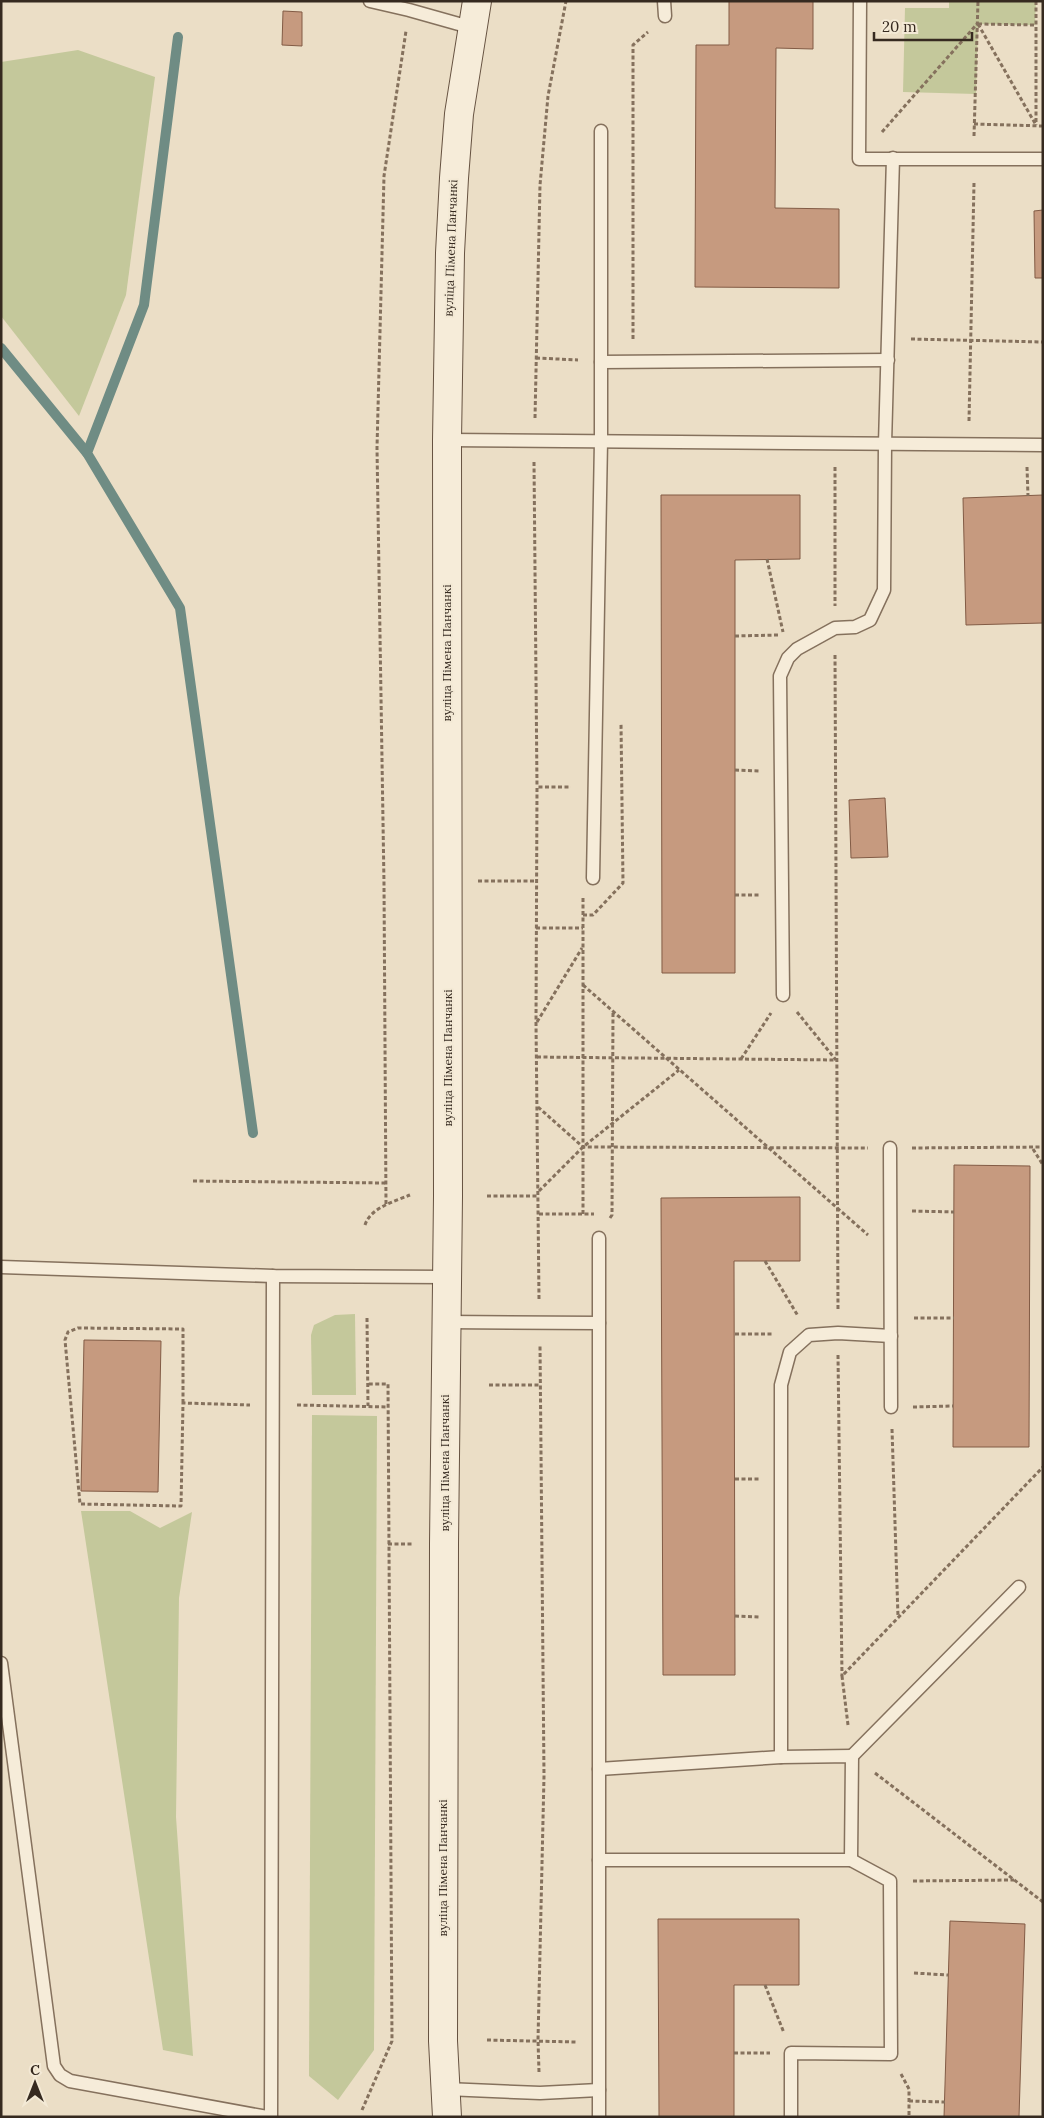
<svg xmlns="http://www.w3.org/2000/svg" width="1044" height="2118" viewBox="0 0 1044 2118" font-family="Lora,serif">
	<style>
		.green { fill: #c4c89b }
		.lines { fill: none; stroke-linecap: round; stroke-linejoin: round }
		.stream { stroke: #6f8c84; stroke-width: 10 }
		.building { fill: #c69a7f; stroke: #825b45 }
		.lane-casing { stroke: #85715d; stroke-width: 15 }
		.secondary-casing { stroke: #665241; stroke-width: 30 }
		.path { stroke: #85715d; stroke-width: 3; stroke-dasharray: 4 2.5; stroke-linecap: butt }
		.lane { stroke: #f6ecd9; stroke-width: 12 }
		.secondary { stroke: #f6ecd9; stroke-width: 28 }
		.labels { text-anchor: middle; stroke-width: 4; stroke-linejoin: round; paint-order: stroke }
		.street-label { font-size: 12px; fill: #362a20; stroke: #f3e9d5 }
	</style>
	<rect width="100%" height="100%" fill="#ebdec6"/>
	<!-- green -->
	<g class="green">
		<path d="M 949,1 L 1036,1 L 1035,25 L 978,24 L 976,94 L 903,92 L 905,8 L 949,8 Z"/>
		<path d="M 78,50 L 155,77 L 126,295 L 79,416 L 1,316 L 1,62 Z"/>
		<path d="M 355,1314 L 356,1395 L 312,1395 L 311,1335 L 314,1325 L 335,1315 Z"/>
		<path d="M 312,1415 L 377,1416 L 374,2050 L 338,2100 L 309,2076 Z"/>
		<path d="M 81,1511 L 130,1511 L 160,1528 L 192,1512 L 179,1598 L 176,1817 L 193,2056 L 163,2050 Z"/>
	</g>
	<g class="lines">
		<!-- stream -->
		<g class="stream">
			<path d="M 178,37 L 144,305 L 87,453 L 180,608 L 253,1133"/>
			<path d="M 1,348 L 87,453"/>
		</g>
	</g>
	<!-- building -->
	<g class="building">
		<path d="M 729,1 L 813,1 L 813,49 L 776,48 L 775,208 L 839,209 L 839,288 L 695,287 L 696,45 L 729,45 Z"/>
		<path d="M 283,11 L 302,12 L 302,46 L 282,45 Z"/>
		<path d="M 1043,210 L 1043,278 L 1035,278 L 1034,211 Z"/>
		<path d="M 661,495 L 800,495 L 800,559 L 735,560 L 735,973 L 662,973 Z"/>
		<path d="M 1043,495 L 1043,623 L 966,625 L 963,498 Z"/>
		<path d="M 885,798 L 888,857 L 851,858 L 849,800 Z"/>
		<path d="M 954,1165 L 1030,1166 L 1029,1447 L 953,1447 Z"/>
		<path d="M 800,1197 L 800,1261 L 734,1261 L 735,1675 L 663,1675 L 661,1198 Z"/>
		<path d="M 84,1340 L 161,1341 L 158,1492 L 81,1491 Z"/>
		<path d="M 658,1919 L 799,1919 L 799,1985 L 734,1985 L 734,2117 L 659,2117 Z"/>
		<path d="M 950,1921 L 1025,1924 L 1019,2117 L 944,2117 Z"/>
	</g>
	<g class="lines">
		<defs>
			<g id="lane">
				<path d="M 370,1 L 409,10 L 473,28"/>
				<path d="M 664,1 L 665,16"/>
				<path d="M 860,1 L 859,159 L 1043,159"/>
				<path d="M 601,362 L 888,360"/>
				<path d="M 447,440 L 1043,445"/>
				<path d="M 593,878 L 601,441 L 601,131"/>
				<path d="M 783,995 L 780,676 L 788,658 L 797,649 L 835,628 L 855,627 L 870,620 L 884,590 L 885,444 L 893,158"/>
				<path d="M 890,1148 L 891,1407"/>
				<path d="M 599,1238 L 599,2117"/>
				<path d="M 1,1267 L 273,1276 L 446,1277"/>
				<path d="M 445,1322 L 599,1323"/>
				<path d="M 1,1663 L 54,2066 L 60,2075 L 70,2081 L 267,2117"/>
				<path d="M 852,1756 L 1019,1587"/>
				<path d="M 781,1757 L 781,1385 L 790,1352 L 809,1335 L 838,1333 L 891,1336"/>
				<path d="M 599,1769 L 781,1757 L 852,1756 L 851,1860 L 599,1860"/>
				<path d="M 446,2089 L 540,2093 L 599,2090"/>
				<path d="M 271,2117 L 273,1276"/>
				<path d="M 791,2117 L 791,2053 L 891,2054 L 890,1881 L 851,1860"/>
			</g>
			<path id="secondary" d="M 447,2117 L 443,2041 L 444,1544 L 448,1196 L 447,440 L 450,253 L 454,178 L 459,114 L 477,1"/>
		</defs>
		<!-- lane casing -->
		<use href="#lane" class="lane-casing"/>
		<!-- secondary casing -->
		<use href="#secondary" class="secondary-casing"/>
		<!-- path -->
		<g class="path">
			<path d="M 1036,1 L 1036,125"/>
			<path d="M 978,24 L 1036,125"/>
			<path d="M 978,24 L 1035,25"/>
			<path d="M 974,124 L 1043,126"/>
			<path d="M 882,132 L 977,24"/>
			<path d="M 974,136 L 978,1"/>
			<path d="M 633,339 L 633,45 L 648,32"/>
			<path d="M 911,339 L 1043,342"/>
			<path d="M 536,358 L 578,360"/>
			<path d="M 535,418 L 540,185 L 548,96 L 566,1"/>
			<path d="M 969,421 L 974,183"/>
			<path d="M 534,462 L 537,787"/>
			<path d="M 835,467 L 835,606"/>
			<path d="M 1027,467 L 1028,496"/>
			<path d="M 767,559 L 783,632"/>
			<path d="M 735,636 L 779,635"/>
			<path d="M 835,655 L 838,1311"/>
			<path d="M 735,770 L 760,771"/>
			<path d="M 478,881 L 537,881"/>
			<path d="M 735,895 L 760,895"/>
			<path d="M 583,898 L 583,1214"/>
			<path d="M 583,915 L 593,915 L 623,883 L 621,723"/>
			<path d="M 536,928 L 583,928"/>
			<path d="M 583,985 L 868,1235"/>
			<path d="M 797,1012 L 836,1060"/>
			<path d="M 537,1022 L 582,948"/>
			<path d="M 537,1057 L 836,1060"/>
			<path d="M 741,1059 L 771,1013"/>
			<path d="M 538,1107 L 583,1147 L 868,1148"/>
			<path d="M 912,1148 L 1043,1147"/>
			<path d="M 1033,1149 L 1043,1165"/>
			<path d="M 193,1181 L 385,1183"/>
			<path d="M 539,1191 L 583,1147 L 679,1070"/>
			<path d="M 487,1196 L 538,1196"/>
			<path d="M 386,1204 L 384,884 L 377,448 L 384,176 L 406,31"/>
			<path d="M 912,1211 L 954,1212"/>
			<path d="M 539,1214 L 594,1214"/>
			<path d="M 610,1218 L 612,1215 L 613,1012"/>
			<path d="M 365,1225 C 370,1208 395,1201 410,1195"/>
			<path d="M 765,1261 L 798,1316"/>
			<path d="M 539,1299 L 536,1023 L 537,787 L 571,787"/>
			<path d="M 367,1318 L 368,1406"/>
			<path d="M 914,1318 L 954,1318"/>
			<path d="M 735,1334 L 774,1334"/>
			<path d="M 838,1355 L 842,1676"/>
			<path d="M 489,1385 L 540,1385"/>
			<path d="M 183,1403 L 183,1329 L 78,1328 L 68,1332 L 65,1340 L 80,1504 L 181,1506 L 183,1403 L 250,1405"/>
			<path d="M 297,1405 L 388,1407"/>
			<path d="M 913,1407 L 953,1406"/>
			<path d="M 892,1429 L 898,1617"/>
			<path d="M 735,1479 L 759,1479"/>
			<path d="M 388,1544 L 413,1544"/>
			<path d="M 735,1616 L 760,1617"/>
			<path d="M 848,1725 L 842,1676 L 1043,1467"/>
			<path d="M 875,1773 L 1043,1902"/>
			<path d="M 913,1881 L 1014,1880"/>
			<path d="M 914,1973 L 948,1975"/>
			<path d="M 765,1985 L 784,2033"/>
			<path d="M 487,2040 L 576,2042"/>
			<path d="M 734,2053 L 770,2053"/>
			<path d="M 539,2072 L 538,2040 L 544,1776 L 540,1345"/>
			<path d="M 901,2074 L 909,2089 L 909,2117"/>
			<path d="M 909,2101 L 945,2102"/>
			<path d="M 362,2110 L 392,2041 L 388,1384 L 367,1384"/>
		</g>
		<!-- lane -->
		<use href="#lane" class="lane"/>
		<!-- secondary -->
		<use href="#secondary" class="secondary"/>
	</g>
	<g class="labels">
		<!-- street labels -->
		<g class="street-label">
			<text transform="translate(451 248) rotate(-88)" y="4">вуліца Пімена Панчанкі</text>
			<text transform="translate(447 653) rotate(-90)" y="4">вуліца Пімена Панчанкі</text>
			<text transform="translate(448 1058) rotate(-90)" y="4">вуліца Пімена Панчанкі</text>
			<text transform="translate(445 1463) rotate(-90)" y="4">вуліца Пімена Панчанкі</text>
			<text transform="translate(443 1868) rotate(-90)" y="4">вуліца Пімена Панчанкі</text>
		</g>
	</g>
	<!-- border -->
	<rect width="1044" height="2118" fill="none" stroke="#362a20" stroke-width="5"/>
	<!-- north arrow -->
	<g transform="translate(35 2083)" stroke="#f3e9d5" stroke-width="4" paint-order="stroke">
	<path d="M0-4L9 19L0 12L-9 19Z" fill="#362a20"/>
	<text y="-8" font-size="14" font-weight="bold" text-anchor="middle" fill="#362a20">С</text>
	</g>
	<!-- scale -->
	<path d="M874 32v8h98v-8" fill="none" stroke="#362a20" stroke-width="2.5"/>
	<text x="882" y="32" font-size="15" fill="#362a20" stroke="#f3e9d5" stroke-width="4" paint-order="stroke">20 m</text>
</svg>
